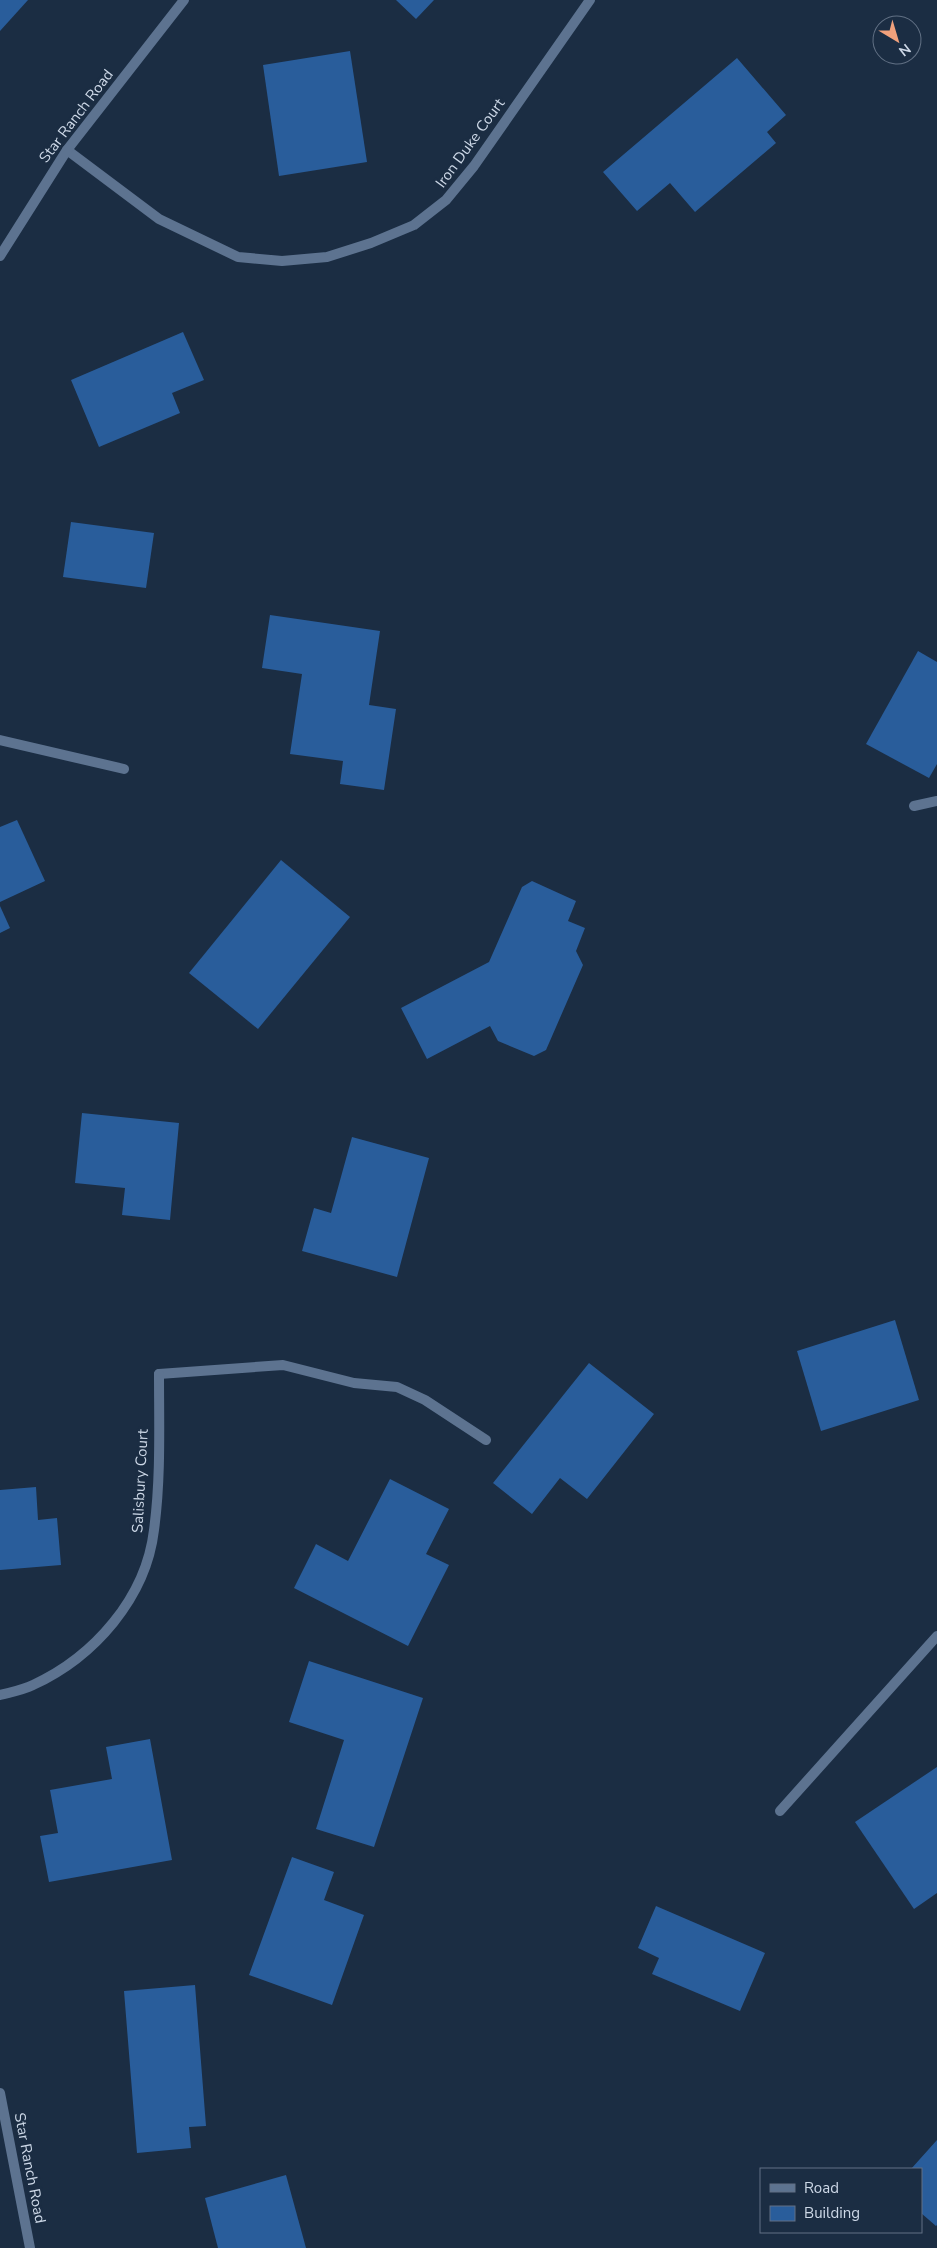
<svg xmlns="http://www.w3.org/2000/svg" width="937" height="2248" viewBox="0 0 937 2248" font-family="'Nunito Sans',sans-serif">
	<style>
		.building { fill: #295d9b }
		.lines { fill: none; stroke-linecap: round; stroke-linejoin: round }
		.service { stroke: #5d7390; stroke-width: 10 }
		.minor { stroke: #5d7390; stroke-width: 10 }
		.tertiary { stroke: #5d7390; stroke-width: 10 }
		.labels { text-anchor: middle; stroke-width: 5; stroke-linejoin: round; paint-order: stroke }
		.street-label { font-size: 15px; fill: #cdd8e7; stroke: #1b2d43 }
	</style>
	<rect width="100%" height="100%" fill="#1b2d43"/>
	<!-- building -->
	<g class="building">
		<path d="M 0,0 L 28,0 L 0,31 Z"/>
		<path d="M 396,0 L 434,0 L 416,19 Z"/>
		<path d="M 350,51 L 367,162 L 279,176 L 263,65 Z"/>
		<path d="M 737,58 L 786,115 L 767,132 L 776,143 L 695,212 L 670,183 L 637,211 L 603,172 Z"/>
		<path d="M 183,332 L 204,380 L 172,393 L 180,413 L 99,447 L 71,380 Z"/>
		<path d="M 71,522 L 154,533 L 146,588 L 63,577 Z"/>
		<path d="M 270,615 L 380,631 L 369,705 L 396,709 L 384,790 L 340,784 L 343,761 L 290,754 L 302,674 L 262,668 Z"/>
		<path d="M 918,651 L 937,662 L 937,764 L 929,778 L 866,744 Z"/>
		<path d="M 17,820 L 45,881 L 0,902 L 0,827 Z"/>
		<path d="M 281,860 L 350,917 L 258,1029 L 189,973 Z"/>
		<path d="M 532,881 L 576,901 L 568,921 L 585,928 L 576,951 L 583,965 L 546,1050 L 534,1056 L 498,1041 L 490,1026 L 427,1059 L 401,1008 L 489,962 L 522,887 Z"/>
		<path d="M 0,906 L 10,928 L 0,933 Z"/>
		<path d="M 82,1113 L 179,1123 L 170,1220 L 122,1215 L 125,1188 L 75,1183 Z"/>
		<path d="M 352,1137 L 429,1158 L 397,1277 L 302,1251 L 314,1208 L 331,1213 Z"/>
		<path d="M 895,1320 L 919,1400 L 821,1431 L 797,1351 Z"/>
		<path d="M 589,1363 L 654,1414 L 587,1499 L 560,1478 L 532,1514 L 493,1483 Z"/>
		<path d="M 390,1479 L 449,1509 L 426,1554 L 449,1565 L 408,1646 L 294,1588 L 316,1544 L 348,1561 Z"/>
		<path d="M 36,1487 L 38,1520 L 57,1518 L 61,1565 L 0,1570 L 0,1490 Z"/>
		<path d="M 309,1661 L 423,1698 L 374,1847 L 316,1829 L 344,1740 L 289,1722 Z"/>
		<path d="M 150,1739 L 172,1860 L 49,1882 L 40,1836 L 58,1833 L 50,1790 L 112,1779 L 106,1747 Z"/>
		<path d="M 937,1767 L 937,1893 L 914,1909 L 855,1822 Z"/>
		<path d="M 292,1857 L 334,1872 L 324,1900 L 364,1915 L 332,2005 L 249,1975 Z"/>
		<path d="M 656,1906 L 765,1953 L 740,2011 L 652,1974 L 659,1958 L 638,1948 Z"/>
		<path d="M 195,1985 L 206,2126 L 189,2127 L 191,2148 L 137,2153 L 124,1991 Z"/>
		<path d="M 937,2140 L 937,2225 L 936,2226 L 921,2213 L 921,2169 L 911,2169 Z"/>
		<path d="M 286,2175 L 306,2248 L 218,2248 L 205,2198 Z"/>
	</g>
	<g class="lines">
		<!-- service -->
		<g class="service">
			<path d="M 0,740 L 124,769"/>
			<path d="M 914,806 L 937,801"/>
			<path d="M 159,1374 L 283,1365 L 354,1383 L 397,1387 L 425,1400 L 486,1440"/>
			<path d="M 780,1811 L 937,1636"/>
		</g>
		<!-- minor -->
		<g class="minor">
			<path d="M 67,150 L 159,219 L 238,257 L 282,261 L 327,257 L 371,243 L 414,225 L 446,200 L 474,166 L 590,0"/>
			<path d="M 0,1695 C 11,1692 23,1690 33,1685 C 94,1657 146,1598 154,1530 C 161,1478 159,1426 159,1374"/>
		</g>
		<!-- tertiary -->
		<g class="tertiary">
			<path d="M 0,256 L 67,150 L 184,0"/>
			<path d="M 0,2093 L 30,2248"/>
		</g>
	</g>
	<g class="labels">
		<!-- street labels -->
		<g class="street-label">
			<text transform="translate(76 116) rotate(-53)" y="5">Star Ranch Road</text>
			<text transform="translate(470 143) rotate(-54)" y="5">Iron Duke Court</text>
			<text transform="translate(140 1481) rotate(-87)" y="5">Salisbury Court</text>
			<text transform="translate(30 2168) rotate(79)" y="5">Star Ranch Road</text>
		</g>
	</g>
	<!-- legend -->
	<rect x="760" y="2168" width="162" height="65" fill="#1b2d43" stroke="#627185"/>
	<rect x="770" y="2184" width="25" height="8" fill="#5d7390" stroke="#627185"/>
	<text x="804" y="2193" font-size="15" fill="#cdd8e7">Road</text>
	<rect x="770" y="2206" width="25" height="15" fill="#295d9b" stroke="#627185"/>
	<text x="804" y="2218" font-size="15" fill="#cdd8e7">Building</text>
	<!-- north arrow -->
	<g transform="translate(897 40) rotate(142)"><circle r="24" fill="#1b2d43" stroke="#627185"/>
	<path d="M0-4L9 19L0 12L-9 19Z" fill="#f1a17c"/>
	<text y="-8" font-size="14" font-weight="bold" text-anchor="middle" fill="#cdd8e7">N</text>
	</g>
</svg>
